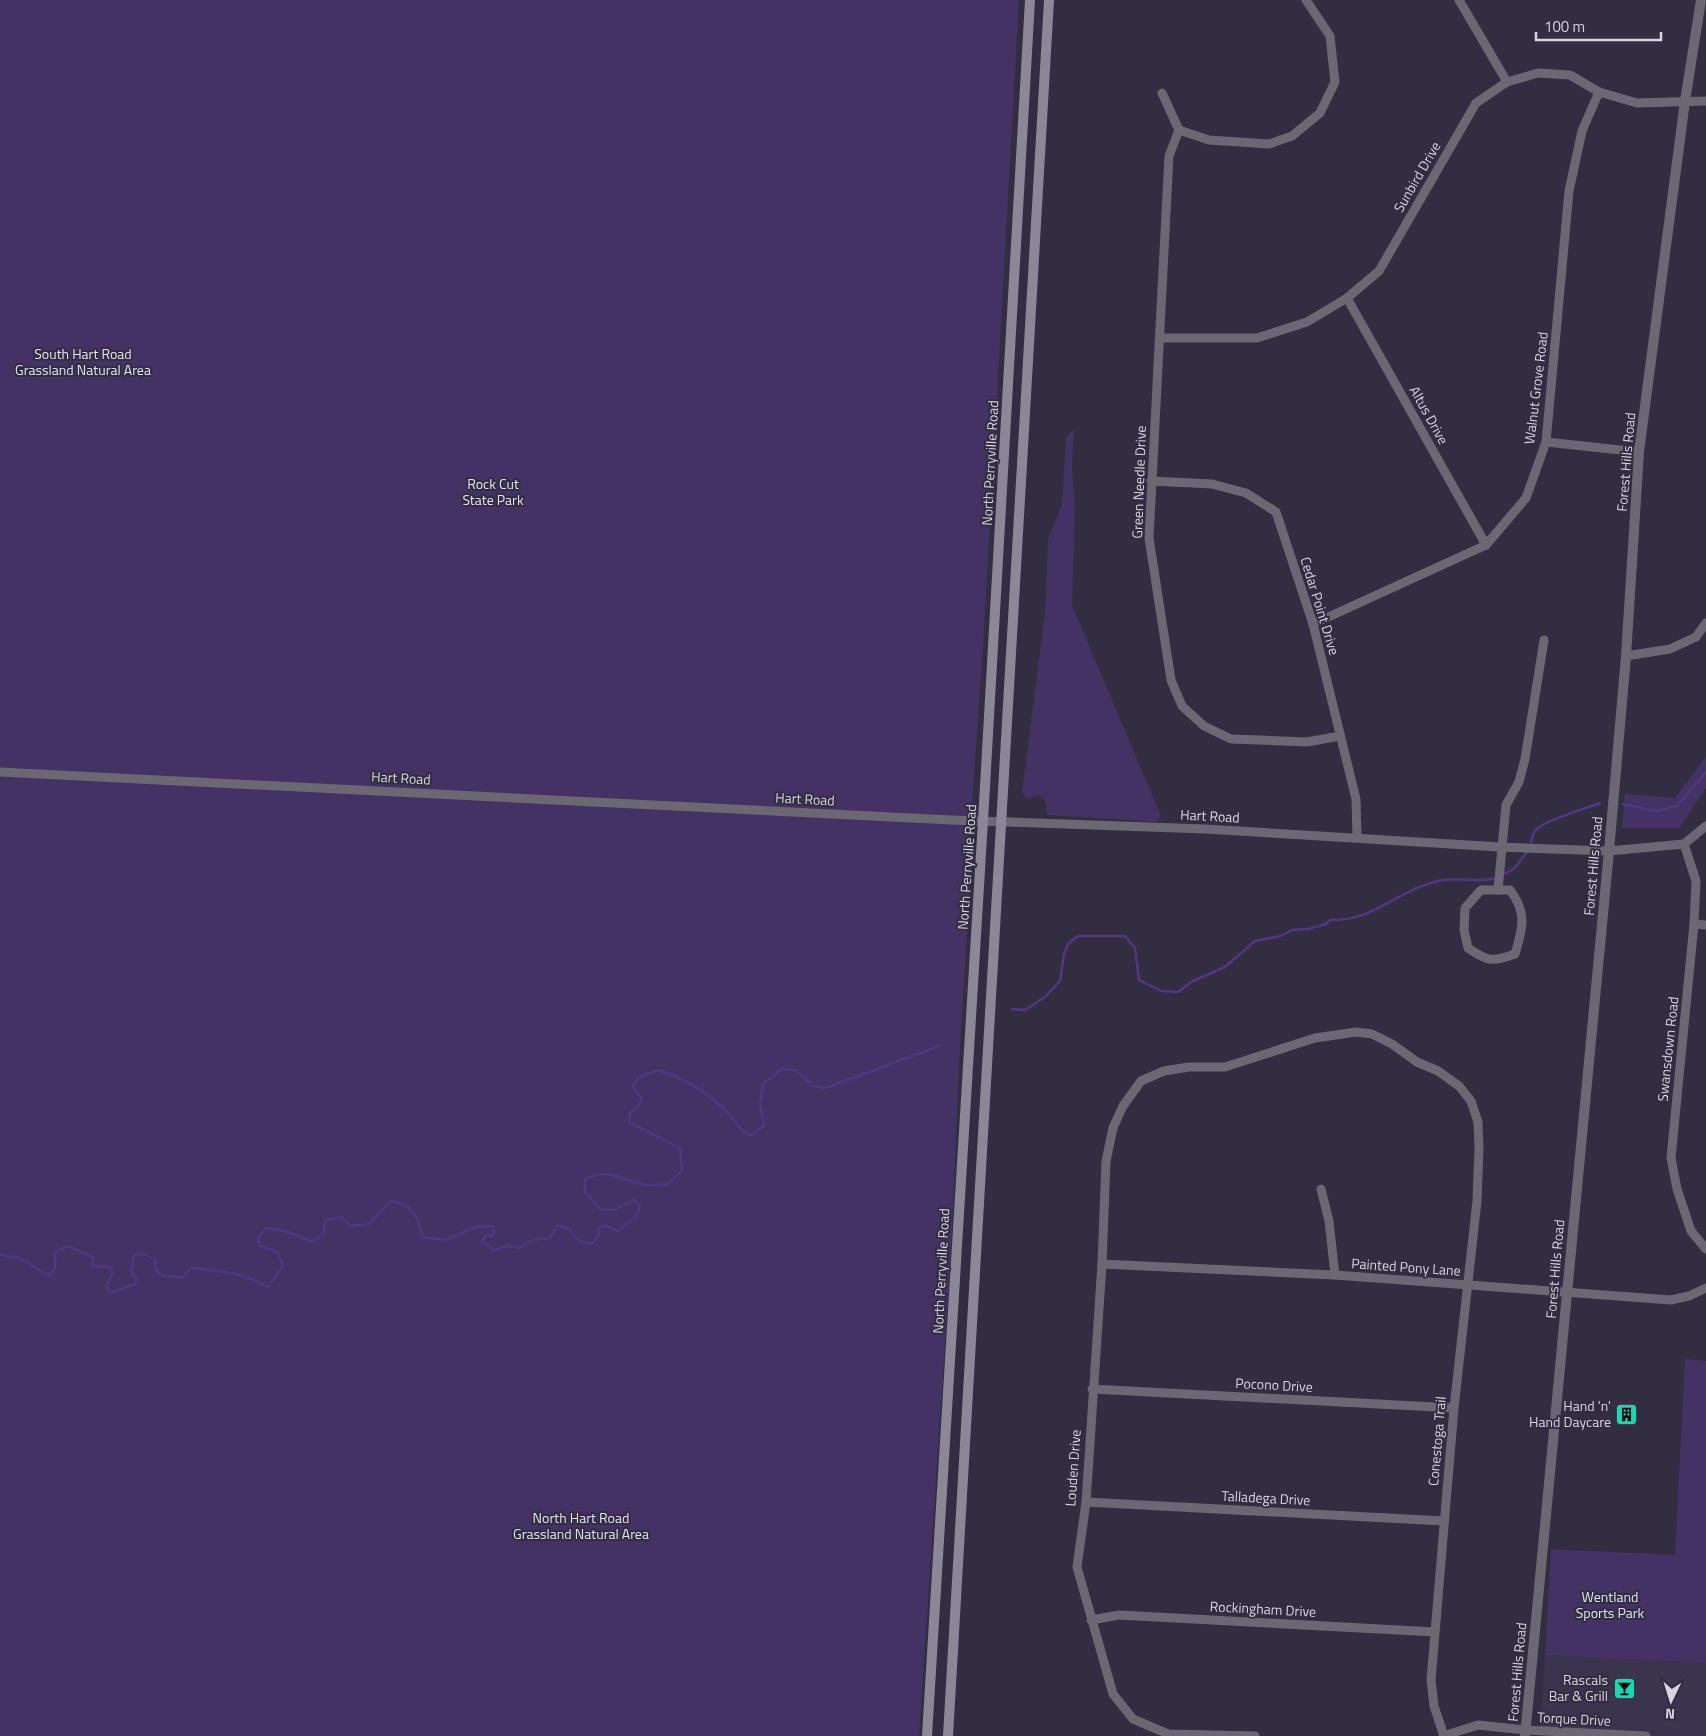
<svg xmlns="http://www.w3.org/2000/svg" width="1706" height="1736" viewBox="0 0 1706 1736" font-family="'Titillium Web',sans-serif">
	<style>
		.built { fill: #3b344e }
		.green { fill: #423364 }
		.lines { fill: none; stroke-linecap: round; stroke-linejoin: round }
		.stream { stroke: #513682; stroke-width: 2.5 }
		.minor { stroke: #6b6873; stroke-width: 9 }
		.tertiary { stroke: #6b6873; stroke-width: 10 }
		.secondary { stroke: #8b8797; stroke-width: 10 }
		.labels { text-anchor: middle; stroke-width: 4; stroke-linejoin: round; paint-order: stroke }
		.street-label { font-size: 14px; fill: #d8d5e2; stroke: #332d41 }
		.park-label { font-size: 14px; fill: #e6e0f7; stroke: #332d41 }
		.poi-label { font-size: 14px; fill: #d8d5e2; stroke: #332d41; text-anchor: end }
	</style>
	<rect width="100%" height="100%" fill="#332d41"/>
	<!-- built -->
	<path class="built" d="M 1545,1655 L 1706,1663 L 1706,1736 L 1540,1736 Z"/>
	<!-- green -->
	<g class="green">
		<path d="M 0,0 L 1019,0 L 983,647 L 970,836 L 973,839 L 960,1047 L 951,1253 L 919,1736 L 0,1736 Z"/>
		<path d="M 1074,429 L 1072,467 L 1075,508 L 1072,605 L 1161,816 L 1157,822 L 1047,815 L 1046,802 L 1039,795 L 1027,799 L 1022,793 L 1045,612 L 1048,540 L 1062,504 L 1066,437 Z"/>
		<path d="M 1706,757 L 1706,788 L 1679,828 L 1622,828 L 1625,794 L 1675,798 Z"/>
		<path d="M 1685,1359 L 1706,1361 L 1706,1663 L 1545,1655 L 1551,1549 L 1675,1555 Z"/>
	</g>
	<g class="lines">
		<!-- stream -->
		<g class="stream">
			<path d="M 1623,804 L 1656,811 L 1677,806 L 1706,772"/>
			<path d="M 1531,842 C 1532,838 1533,833 1535,831 C 1542,821 1587,808 1600,803"/>
			<path d="M 1502,875 L 1514,869 L 1527,852"/>
			<path d="M 1012,1009 L 1025,1010 L 1045,997 L 1060,981 L 1064,954 L 1068,944 L 1078,936 L 1125,936 L 1135,948 L 1139,980 L 1161,991 L 1178,992 L 1191,982 L 1225,967 L 1255,941 L 1281,936 L 1292,930 L 1308,929 L 1326,924 L 1330,920 C 1376,921 1397,890 1438,881 C 1456,877 1482,883 1496,878"/>
			<path d="M 0,1255 L 19,1258 L 50,1276 L 55,1268 L 55,1252 L 67,1246 L 93,1257 L 92,1266 L 111,1267 L 113,1274 L 106,1285 L 110,1293 L 135,1284 L 136,1276 L 131,1274 L 134,1255 L 144,1254 L 156,1260 L 155,1269 L 163,1276 L 184,1277 L 191,1268 C 218,1271 244,1272 268,1287 L 283,1265 L 277,1252 L 260,1245 L 258,1238 L 267,1228 L 285,1231 L 313,1242 L 324,1233 L 325,1221 L 341,1217 L 351,1226 L 369,1224 L 391,1201 C 410,1203 421,1219 422,1237 L 446,1240 L 475,1227 L 492,1226 L 495,1231 L 492,1236 L 486,1235 L 482,1241 L 494,1250 L 507,1246 L 519,1248 L 533,1240 L 550,1238 L 557,1226 L 569,1228 C 575,1239 580,1242 592,1244 L 598,1237 L 599,1227 L 607,1226 L 618,1231 L 636,1217 L 640,1206 L 634,1200 L 614,1210 L 600,1209 L 585,1192 L 585,1179 C 608,1169 616,1177 637,1183 C 647,1186 659,1185 669,1184 L 682,1170 L 680,1148 L 629,1122 L 630,1113 L 637,1108 L 642,1099 L 633,1086 L 639,1077 L 658,1070 C 685,1078 710,1094 730,1115 C 738,1124 739,1131 752,1135 L 764,1125 L 760,1103 L 763,1084 L 782,1069 L 795,1070 L 813,1086 L 826,1088 L 939,1046"/>
		</g>
		<!-- minor -->
		<g class="minor">
			<path d="M 1459,0 L 1507,82"/>
			<path d="M 1162,93 L 1179,130 L 1169,156 L 1149,538 L 1171,680 L 1182,706 L 1204,726 L 1231,739 L 1307,742 L 1340,736"/>
			<path d="M 1179,130 L 1209,140 L 1269,144 L 1292,136 L 1320,113 L 1335,82 L 1330,36 L 1306,0"/>
			<path d="M 1347,298 L 1486,545"/>
			<path d="M 1161,338 L 1257,338 L 1307,322 L 1347,298 L 1379,271 L 1476,103 L 1507,82 L 1538,73 L 1570,75 L 1599,92 L 1637,103 L 1706,101"/>
			<path d="M 1546,442 L 1639,452"/>
			<path d="M 1151,481 L 1212,484 L 1246,493 L 1276,512 L 1313,624 L 1356,799 L 1357,838"/>
			<path d="M 1313,624 L 1486,545 L 1526,498 L 1546,442 L 1569,191 L 1582,131 L 1599,92"/>
			<path d="M 1626,656 L 1670,649 L 1696,637 L 1706,623"/>
			<path d="M 0,772 L 951,820 L 1205,829 L 1500,847 L 1609,851 L 1684,844 L 1706,826"/>
			<path d="M 1684,844 L 1696,881 L 1694,924 L 1671,1158 L 1677,1189 L 1691,1231 L 1706,1249"/>
			<path d="M 1481,890 L 1510,890 C 1527,912 1523,928 1515,954 C 1493,962 1488,962 1468,948 L 1464,930 L 1465,908 Z"/>
			<path d="M 1498,890 L 1506,805 L 1519,782 L 1525,759 L 1544,640"/>
			<path d="M 1694,924 L 1706,925"/>
			<path d="M 1321,1189 L 1329,1221 L 1335,1275"/>
			<path d="M 1102,1264 L 1335,1275 L 1671,1300 L 1689,1296 L 1706,1288"/>
			<path d="M 1092,1389 L 1454,1408"/>
			<path d="M 1086,1502 L 1444,1521"/>
			<path d="M 1091,1620 L 1119,1615 L 1435,1632"/>
			<path d="M 1255,1736 L 1168,1734 L 1133,1719 L 1113,1694 L 1077,1567 L 1086,1502 L 1102,1264 L 1106,1161 L 1113,1128 L 1123,1106 L 1141,1081 L 1164,1071 L 1189,1067 L 1225,1067 L 1315,1038 L 1356,1032 L 1372,1034 L 1392,1044 L 1417,1062 L 1438,1071 L 1459,1086 L 1471,1101 L 1478,1122 L 1479,1148 L 1477,1201 L 1454,1408 L 1431,1680 L 1434,1706 L 1444,1736"/>
			<path d="M 1443,1736 L 1478,1725 L 1525,1730 L 1646,1736"/>
		</g>
		<!-- tertiary -->
		<path class="tertiary" d="M 1525,1736 L 1609,851 L 1626,656 L 1639,452 L 1685,101 L 1701,0"/>
		<!-- secondary -->
		<g class="secondary">
			<path d="M 927,1736 L 983,821 L 1030,0"/>
			<path d="M 948,1736 L 1049,0"/>
		</g>
	</g>
	<!-- icons -->
	<defs>
		<symbol id="building-square" viewBox="-11 -11 22 22"><rect x="-9" y="-9" width="18" height="18" rx="4" fill="#1ed5b1" stroke="#332d41"/><path d="M-4-6H4V6H1V3H-1V6H-4ZM-2.5-4.3h1.7v1.8h-1.7ZM.8-4.3h1.7v1.8H.8ZM-2.5-1h1.7V.8h-1.7ZM.8-1h1.7V.8H.8Z" fill="#111"/></symbol>
		<symbol id="bar-square" viewBox="-11 -11 22 22"><rect x="-9" y="-9" width="18" height="18" rx="4" fill="#1ed5b1" stroke="#332d41"/><path d="M-6-5H6L.8 .8V4.5H3.5V6h-7V4.5H-.8V.8Z" fill="#111"/></symbol>
	</defs>
	<g fill-rule="evenodd">
		<use href="#building-square" x="1614" y="1402" width="25" height="25"/>
		<use href="#bar-square" x="1612" y="1676" width="25" height="25"/>
	</g>
	<g class="labels">
		<!-- street labels -->
		<g class="street-label">
			<text transform="translate(1417 177) rotate(-60)" y="5">Sunbird Drive</text>
			<text transform="translate(1536 388) rotate(-83)" y="5">Walnut Grove Road</text>
			<text transform="translate(1429 415) rotate(61)" y="5">Altus Drive</text>
			<text transform="translate(1626 462) rotate(-85)" y="5">Forest Hills Road</text>
			<text transform="translate(990 463) rotate(-87)" y="5">North Perryville Road</text>
			<text transform="translate(1139 482) rotate(-88)" y="5">Green Needle Drive</text>
			<text transform="translate(1320 606) rotate(73)" y="5">Cedar Point Drive</text>
			<text transform="translate(401 778) rotate(3)" y="5">Hart Road</text>
			<text transform="translate(805 799) rotate(3)" y="5">Hart Road</text>
			<text transform="translate(1210 816) rotate(3)" y="5">Hart Road</text>
			<text transform="translate(1593 866) rotate(-85)" y="5">Forest Hills Road</text>
			<text transform="translate(967 867) rotate(-86)" y="5">North Perryville Road</text>
			<text transform="translate(1668 1049) rotate(-84)" y="5">Swansdown Road</text>
			<text transform="translate(1406 1267) rotate(4)" y="5">Painted Pony Lane</text>
			<text transform="translate(1555 1269) rotate(-85)" y="5">Forest Hills Road</text>
			<text transform="translate(941 1271) rotate(-87)" y="5">North Perryville Road</text>
			<text transform="translate(1274 1385) rotate(3)" y="5">Pocono Drive</text>
			<text transform="translate(1437 1441) rotate(-85)" y="5">Conestoga Trail</text>
			<text transform="translate(1073 1468) rotate(-86)" y="5">Louden Drive</text>
			<text transform="translate(1266 1498) rotate(3)" y="5">Talladega Drive</text>
			<text transform="translate(1263 1609) rotate(3)" y="5">Rockingham Drive</text>
			<text transform="translate(1517 1672) rotate(-85)" y="5">Forest Hills Road</text>
			<text transform="translate(1574 1719) rotate(3)" y="5">Torque Drive</text>
		</g>
		<!-- park labels -->
		<g class="park-label">
			<text x="83" y="359">South Hart Road<tspan x="83" dy="16">Grassland Natural Area</tspan></text>
			<text x="493" y="489">Rock Cut<tspan x="493" dy="16">State Park</tspan></text>
			<text x="581" y="1523">North Hart Road<tspan x="581" dy="16">Grassland Natural Area</tspan></text>
			<text x="1610" y="1602">Wentland<tspan x="1610" dy="16">Sports Park</tspan></text>
		</g>
		<!-- poi labels -->
		<g class="poi-label">
			<text x="1611" y="1411">Hand 'n'<tspan x="1611" dy="16">Hand Daycare</tspan></text>
			<text x="1608" y="1685">Rascals<tspan x="1608" dy="16">Bar &amp; Grill</tspan></text>
		</g>
	</g>
	<!-- north arrow -->
	<g transform="translate(1671 1701) rotate(184)" stroke="#332d41" stroke-width="4" paint-order="stroke">
	<path d="M0-4L9 19L0 12L-9 19Z" fill="#d8d5e2"/>
	<text y="-8" font-size="14" font-weight="bold" text-anchor="middle" fill="#d8d5e2">N</text>
	</g>
	<!-- scale -->
	<path d="M1536 32v8h125v-8" fill="none" stroke="#d8d5e2" stroke-width="2.5"/>
	<text x="1544" y="32" font-size="15" fill="#d8d5e2" stroke="#332d41" stroke-width="4" paint-order="stroke">100 m</text>
</svg>
